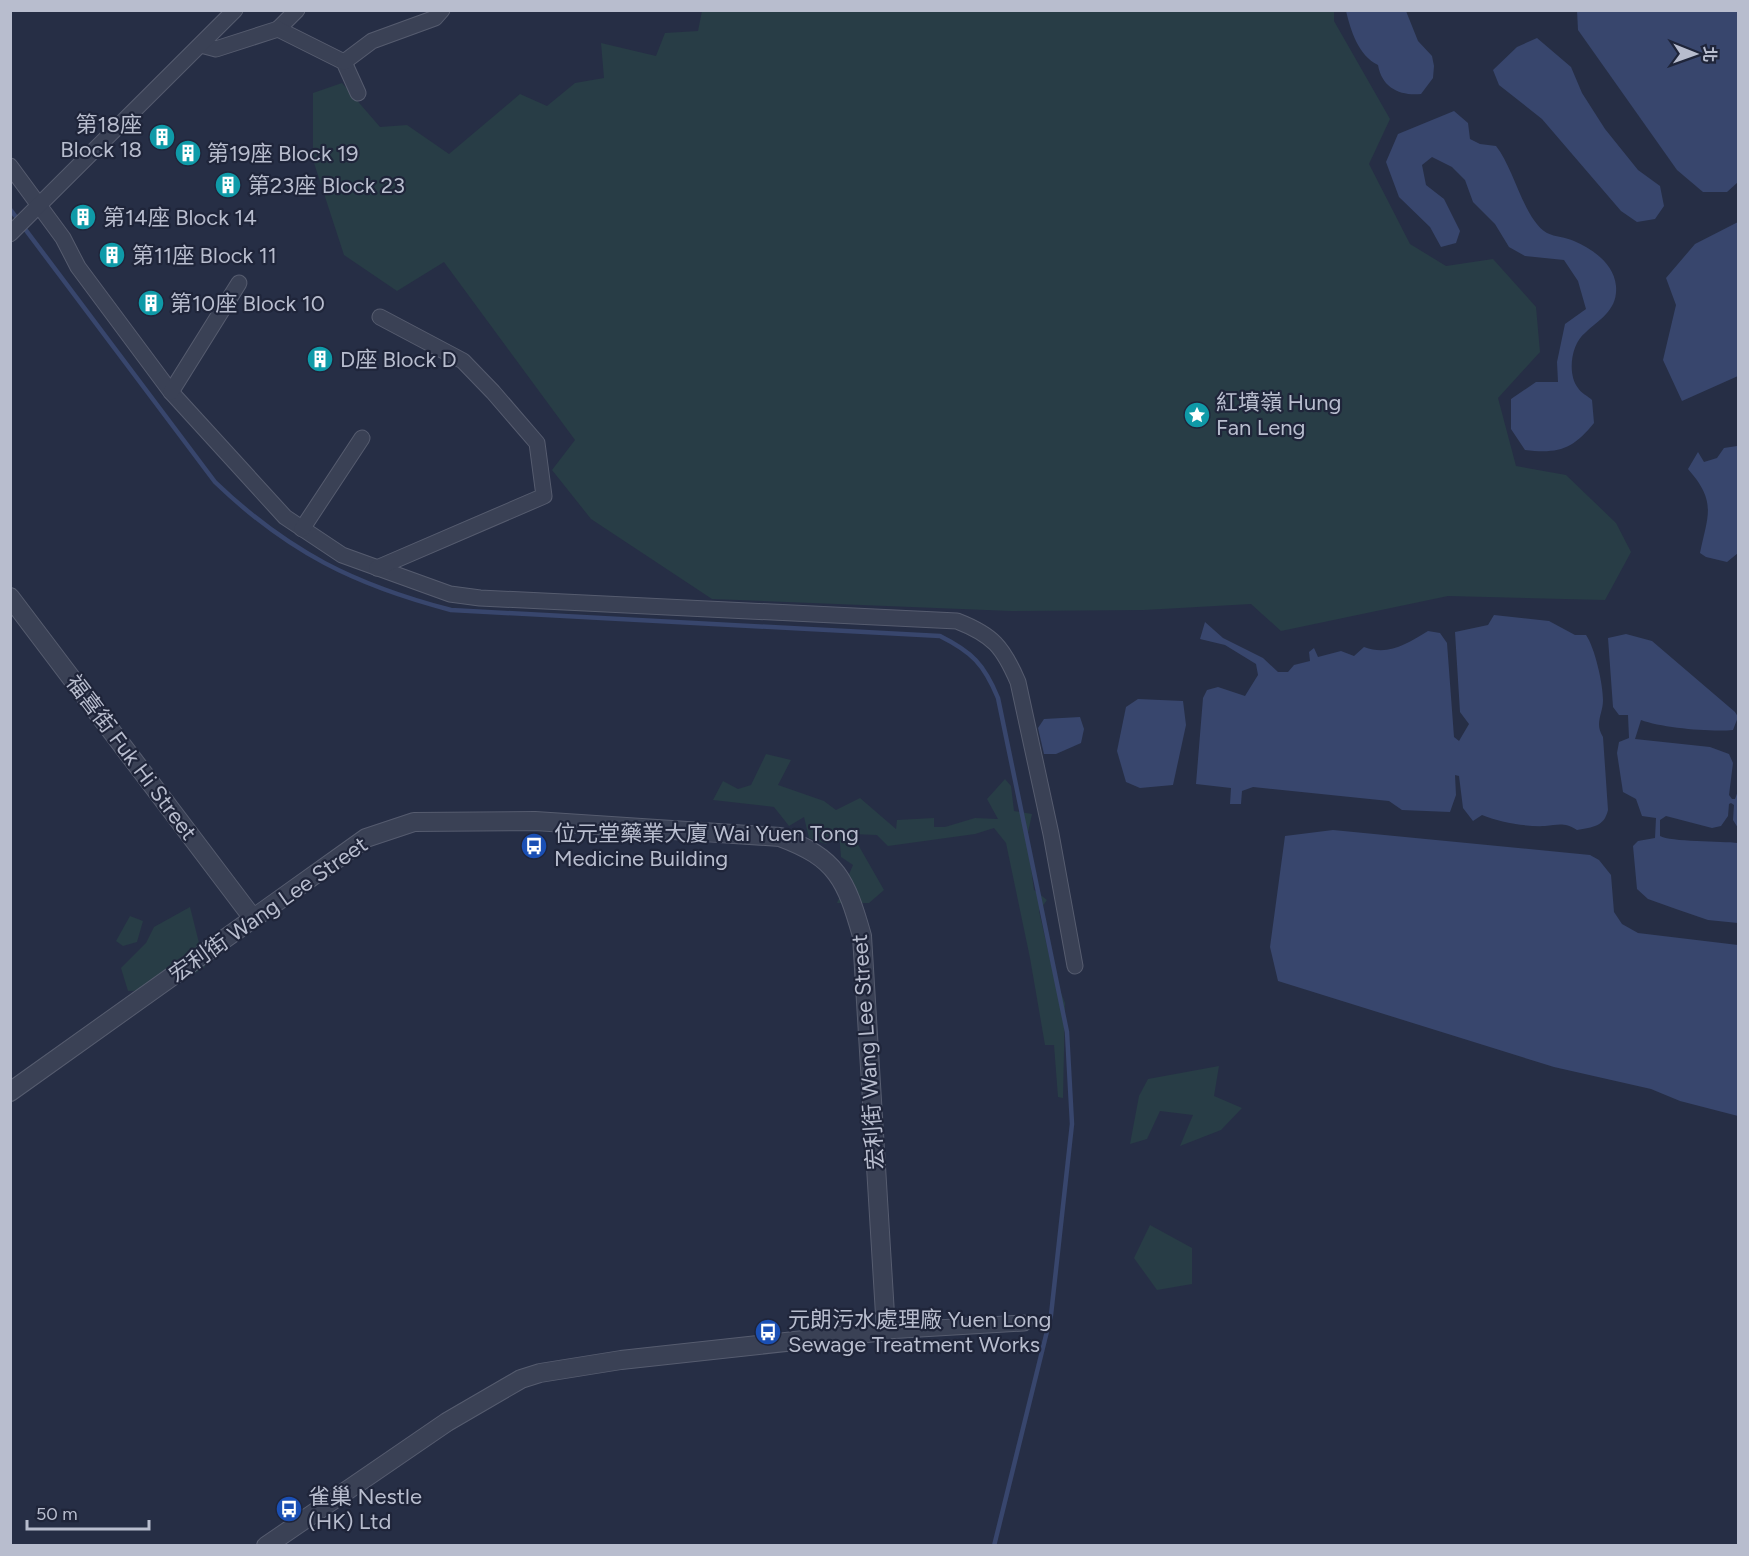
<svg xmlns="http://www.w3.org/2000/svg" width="1749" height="1556" viewBox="0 0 1749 1556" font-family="Figtree,'Noto Sans TC',sans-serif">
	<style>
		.green { fill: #283d46 }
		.water { fill: #38466d }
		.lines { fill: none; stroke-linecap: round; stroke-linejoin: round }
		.stream { stroke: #38466d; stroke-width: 4.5 }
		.minor-casing { stroke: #565c6f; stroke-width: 17 }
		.tertiary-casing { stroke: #565c6f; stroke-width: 20 }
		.minor { stroke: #3a4155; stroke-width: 15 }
		.tertiary { stroke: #3a4155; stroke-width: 18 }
		.labels { text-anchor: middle; stroke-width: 4.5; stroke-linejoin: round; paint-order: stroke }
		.poi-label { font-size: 22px; fill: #b8bdce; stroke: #1f253a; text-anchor: start }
		.street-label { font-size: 22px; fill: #b8bdce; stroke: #1f253a }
	</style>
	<rect width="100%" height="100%" fill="#262e45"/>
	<!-- green -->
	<g class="green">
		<path d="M 702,11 L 1334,11 L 1334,21 L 1390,119 L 1369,164 L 1410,244 L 1446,266 L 1493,259 L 1536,307 L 1540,352 L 1498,398 L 1516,466 L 1566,475 L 1616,523 L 1631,552 L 1605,600 L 1448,596 L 1281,631 L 1251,604 L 1144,610 L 1011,611 L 712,599 L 591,519 L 552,470 L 575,440 L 444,262 L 397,291 L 344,255 L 313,160 L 313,93 L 342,83 L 380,127 L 407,125 L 449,154 L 520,94 L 547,106 L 575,83 L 604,78 L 601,43 L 656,56 L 665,33 L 698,31 Z"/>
		<path d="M 766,754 L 791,760 L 778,785 L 824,801 L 836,810 L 860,798 L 896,829 L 897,820 L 934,818 L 934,827 L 945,827 L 975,818 L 998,819 L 987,799 L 1005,779 L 1011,786 L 1014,811 L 1032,814 L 1027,837 L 1034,890 L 1047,900 L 1039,911 L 1053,972 L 1065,1003 L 1063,1098 L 1058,1097 L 1054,1045 L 1045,1045 L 1030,958 L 1006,843 L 994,828 L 975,834 L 888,846 L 877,835 L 852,834 L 884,890 L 869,903 L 837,903 L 853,865 L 841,857 L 839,831 L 826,844 L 809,838 L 804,817 L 789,826 L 774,807 L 713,800 L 723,781 L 738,789 L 751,785 Z"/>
		<path d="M 190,907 L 205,967 L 167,990 L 128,991 L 121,968 L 146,943 L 154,927 Z"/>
		<path d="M 130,916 L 143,921 L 137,942 L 123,946 L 116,941 Z"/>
		<path d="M 1219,1066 L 1214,1096 L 1242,1108 L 1221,1130 L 1180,1146 L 1193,1115 L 1160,1111 L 1147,1139 L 1130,1144 L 1139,1096 L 1148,1079 Z"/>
		<path d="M 1150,1225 L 1192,1248 L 1192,1284 L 1157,1290 L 1134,1258 Z"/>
	</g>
	<!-- water -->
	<g class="water">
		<path d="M 1577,10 L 1738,11 L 1738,182 L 1727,192 L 1703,192 L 1677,170 L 1578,30 Z"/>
		<path d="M 1346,11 L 1406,11 L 1418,41 L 1432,56 L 1434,66 L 1433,78 L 1421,94 C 1400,96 1382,88 1378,65 C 1358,55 1351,31 1346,11 Z"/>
		<path d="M 1537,38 L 1571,67 L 1582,93 L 1605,129 L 1638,170 L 1660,186 L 1664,206 L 1655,219 L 1637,222 L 1621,211 L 1542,119 L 1499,85 L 1493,70 L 1517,47 Z"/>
		<path d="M 1454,111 L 1468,123 L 1470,139 L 1480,144 L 1496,146 C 1514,168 1524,220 1547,233 C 1555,237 1566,237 1574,241 C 1593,249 1614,264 1616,286 C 1618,310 1600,319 1585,333 C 1571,344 1567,374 1578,388 C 1581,393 1588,396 1592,400 L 1594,423 C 1573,449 1559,454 1525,450 L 1511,429 L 1511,399 L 1536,382 L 1558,382 L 1557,362 L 1565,324 L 1586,309 L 1578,281 L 1564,260 L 1525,256 L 1509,247 L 1495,224 L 1473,202 L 1465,180 L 1452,167 L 1432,157 L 1422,165 L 1426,185 L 1444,199 L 1460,231 L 1456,243 L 1441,247 L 1430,227 L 1399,197 L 1386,162 L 1398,134 Z"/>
		<path d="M 1738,222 L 1738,376 L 1682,401 L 1663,360 L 1676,305 L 1666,278 L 1695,244 Z"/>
		<path d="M 1737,446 L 1738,553 L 1727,562 L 1706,557 L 1700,553 C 1708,514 1717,502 1688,469 L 1698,452 L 1704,462 L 1717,458 L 1724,448 Z"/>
		<path d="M 1494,615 L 1549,621 L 1575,635 L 1586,635 C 1595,648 1603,684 1603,700 C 1603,714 1594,723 1603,737 L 1608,810 C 1604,827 1593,827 1577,830 C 1564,822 1558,825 1545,826 C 1526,827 1499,822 1482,815 L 1473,821 L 1463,808 L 1459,776 L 1455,775 L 1456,795 L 1450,812 L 1402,810 L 1389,801 L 1253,787 L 1242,791 L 1241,804 L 1230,804 L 1231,788 L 1196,784 L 1203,698 L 1207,690 L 1218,687 L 1245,696 L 1258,675 L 1256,664 L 1225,645 L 1200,639 L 1205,622 L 1223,638 L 1263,658 L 1278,672 L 1288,672 L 1294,665 L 1310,661 L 1309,652 L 1314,648 L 1318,657 L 1341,651 L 1354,656 L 1364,647 C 1389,656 1406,644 1428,631 L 1440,633 L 1447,643 L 1454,737 L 1459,741 L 1469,724 L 1460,712 L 1455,632 L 1488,625 Z"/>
		<path d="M 1626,634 L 1652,641 L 1735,712 L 1738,717 L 1733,730 C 1710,732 1662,728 1641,720 L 1635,739 L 1710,747 L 1729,754 L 1733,763 L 1729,795 L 1732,799 L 1735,799 L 1738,791 L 1738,828 L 1733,820 L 1734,805 L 1731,803 L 1729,804 L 1728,816 L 1721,826 L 1712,828 L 1666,816 L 1660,820 L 1660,836 C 1670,842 1722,841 1738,843 L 1738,923 L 1708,920 L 1676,909 L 1648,899 L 1637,889 L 1633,846 L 1638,841 L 1655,838 L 1656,818 L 1642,816 L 1636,799 L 1623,792 L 1617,753 L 1619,742 L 1629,738 L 1628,715 L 1619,715 L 1613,707 L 1608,638 Z"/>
		<path d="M 1138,699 L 1183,701 L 1186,725 L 1173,785 L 1140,788 L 1126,782 L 1117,751 L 1126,707 Z"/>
		<path d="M 1080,717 L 1084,729 L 1081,743 L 1056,754 L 1044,754 L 1038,728 L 1044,719 Z"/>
		<path d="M 1333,830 L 1590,855 L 1599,860 L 1611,875 L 1614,912 L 1622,924 L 1638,933 L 1738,945 L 1738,1116 L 1680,1101 L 1651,1089 L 1554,1067 L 1278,981 L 1270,947 L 1285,836 Z"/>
	</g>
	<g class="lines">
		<!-- stream -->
		<path class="stream" d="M 10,209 L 215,482 C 288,552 355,585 451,610 L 940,636 C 972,652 984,664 998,698 L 1067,1032 L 1072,1124 L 1051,1315 L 994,1546"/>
		<defs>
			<g id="minor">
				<path d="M 278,29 L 297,10"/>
				<path d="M 201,45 L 216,49 L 278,29 L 344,62 L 358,93"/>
				<path d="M 344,62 L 372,41 L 435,18 L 442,10"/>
				<path d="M 10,166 L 63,238 L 78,267 L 171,392 L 285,517 L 342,555 L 450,594 L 480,598 L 957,621 C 993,635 1003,647 1018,682 L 1051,834 L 1075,966"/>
				<path d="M 10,234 L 235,10"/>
				<path d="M 171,392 L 239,283"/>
				<path d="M 302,529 L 362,438"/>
				<path d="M 377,568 L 544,496 L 537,443 L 493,392 L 463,361 L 380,317"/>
				<path d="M 886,1331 L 1024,1323"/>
			</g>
			<g id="tertiary">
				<path d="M 10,597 L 252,917"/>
				<path d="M 10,1092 L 366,838 L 414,822 L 535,821 L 780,837 C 837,858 846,880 862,936 L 886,1331 L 621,1360 L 540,1373 L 521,1379 L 447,1422 L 266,1546"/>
			</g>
		</defs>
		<!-- minor casing -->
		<use href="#minor" class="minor-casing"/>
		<!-- tertiary casing -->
		<use href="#tertiary" class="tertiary-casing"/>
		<!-- minor -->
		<use href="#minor" class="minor"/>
		<!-- tertiary -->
		<use href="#tertiary" class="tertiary"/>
	</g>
	<!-- icons -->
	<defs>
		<symbol id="building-disc" viewBox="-11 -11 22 22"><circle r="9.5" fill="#0f9aa8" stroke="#1f253a"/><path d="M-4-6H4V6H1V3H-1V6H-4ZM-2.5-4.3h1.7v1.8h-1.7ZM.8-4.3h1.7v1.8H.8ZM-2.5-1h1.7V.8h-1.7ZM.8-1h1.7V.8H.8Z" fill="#fff"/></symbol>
		<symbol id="sight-disc" viewBox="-11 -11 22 22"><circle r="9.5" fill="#0f9aa8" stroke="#1f253a"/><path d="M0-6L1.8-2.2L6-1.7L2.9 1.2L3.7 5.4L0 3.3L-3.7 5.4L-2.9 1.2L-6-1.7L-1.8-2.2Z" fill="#fff"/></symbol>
		<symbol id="bus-disc" viewBox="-11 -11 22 22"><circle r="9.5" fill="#1a4fb4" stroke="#1f253a"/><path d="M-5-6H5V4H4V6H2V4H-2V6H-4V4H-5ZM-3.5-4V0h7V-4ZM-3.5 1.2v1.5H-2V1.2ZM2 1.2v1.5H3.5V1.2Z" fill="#fff"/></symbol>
	</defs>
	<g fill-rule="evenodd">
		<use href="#building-disc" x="147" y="122" width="30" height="30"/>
		<use href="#building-disc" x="173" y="138" width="30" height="30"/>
		<use href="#building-disc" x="213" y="170" width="30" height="30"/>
		<use href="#building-disc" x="68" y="202" width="30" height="30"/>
		<use href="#building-disc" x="97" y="240" width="30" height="30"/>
		<use href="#building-disc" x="136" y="288" width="30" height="30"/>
		<use href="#building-disc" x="305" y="344" width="30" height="30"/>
		<use href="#sight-disc" x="1182" y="400" width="30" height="30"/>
		<use href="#bus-disc" x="519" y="831" width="30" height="30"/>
		<use href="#bus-disc" x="753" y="1317" width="30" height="30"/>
		<use href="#bus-disc" x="274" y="1494" width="30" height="30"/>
	</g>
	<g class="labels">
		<!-- poi labels -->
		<g class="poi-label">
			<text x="142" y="132" text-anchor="end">第18座<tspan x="142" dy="25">Block 18</tspan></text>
			<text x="207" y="161">第19座 Block 19</text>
			<text x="248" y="193">第23座 Block 23</text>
			<text x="103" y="225">第14座 Block 14</text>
			<text x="132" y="263">第11座 Block 11</text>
			<text x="170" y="311">第10座 Block 10</text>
			<text x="340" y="367">D座 Block D</text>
			<text x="1216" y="410">紅墳嶺 Hung<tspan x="1216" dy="25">Fan Leng</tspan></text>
			<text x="554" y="841">位元堂藥業大廈 Wai Yuen Tong<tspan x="554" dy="25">Medicine Building</tspan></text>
			<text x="788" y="1327">元朗污水處理廠 Yuen Long<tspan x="788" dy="25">Sewage Treatment Works</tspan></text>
			<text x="308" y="1504">雀巢 Nestle<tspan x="308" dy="25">(HK) Ltd</tspan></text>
		</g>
		<!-- street labels -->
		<g class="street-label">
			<text transform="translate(132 757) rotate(53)" y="8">福喜街 Fuk Hi Street</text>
			<text transform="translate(268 909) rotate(-35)" y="8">宏利街 Wang Lee Street</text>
			<text transform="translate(867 1052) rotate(-94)" y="8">宏利街 Wang Lee Street</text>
		</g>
	</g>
	<!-- border -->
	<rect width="1749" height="1556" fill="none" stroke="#b8bdce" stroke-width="24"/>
	<!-- north arrow -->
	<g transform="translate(1695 54) rotate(91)" stroke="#1f253a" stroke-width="4.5" paint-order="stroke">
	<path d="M0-4.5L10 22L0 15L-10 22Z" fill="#b8bdce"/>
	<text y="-9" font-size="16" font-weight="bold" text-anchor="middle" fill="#b8bdce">北</text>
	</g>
	<!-- scale -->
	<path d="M27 1520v9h122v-9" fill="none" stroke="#b8bdce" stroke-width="3"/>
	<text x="36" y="1520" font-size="18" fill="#b8bdce" stroke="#1f253a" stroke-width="4.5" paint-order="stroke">50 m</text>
</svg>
